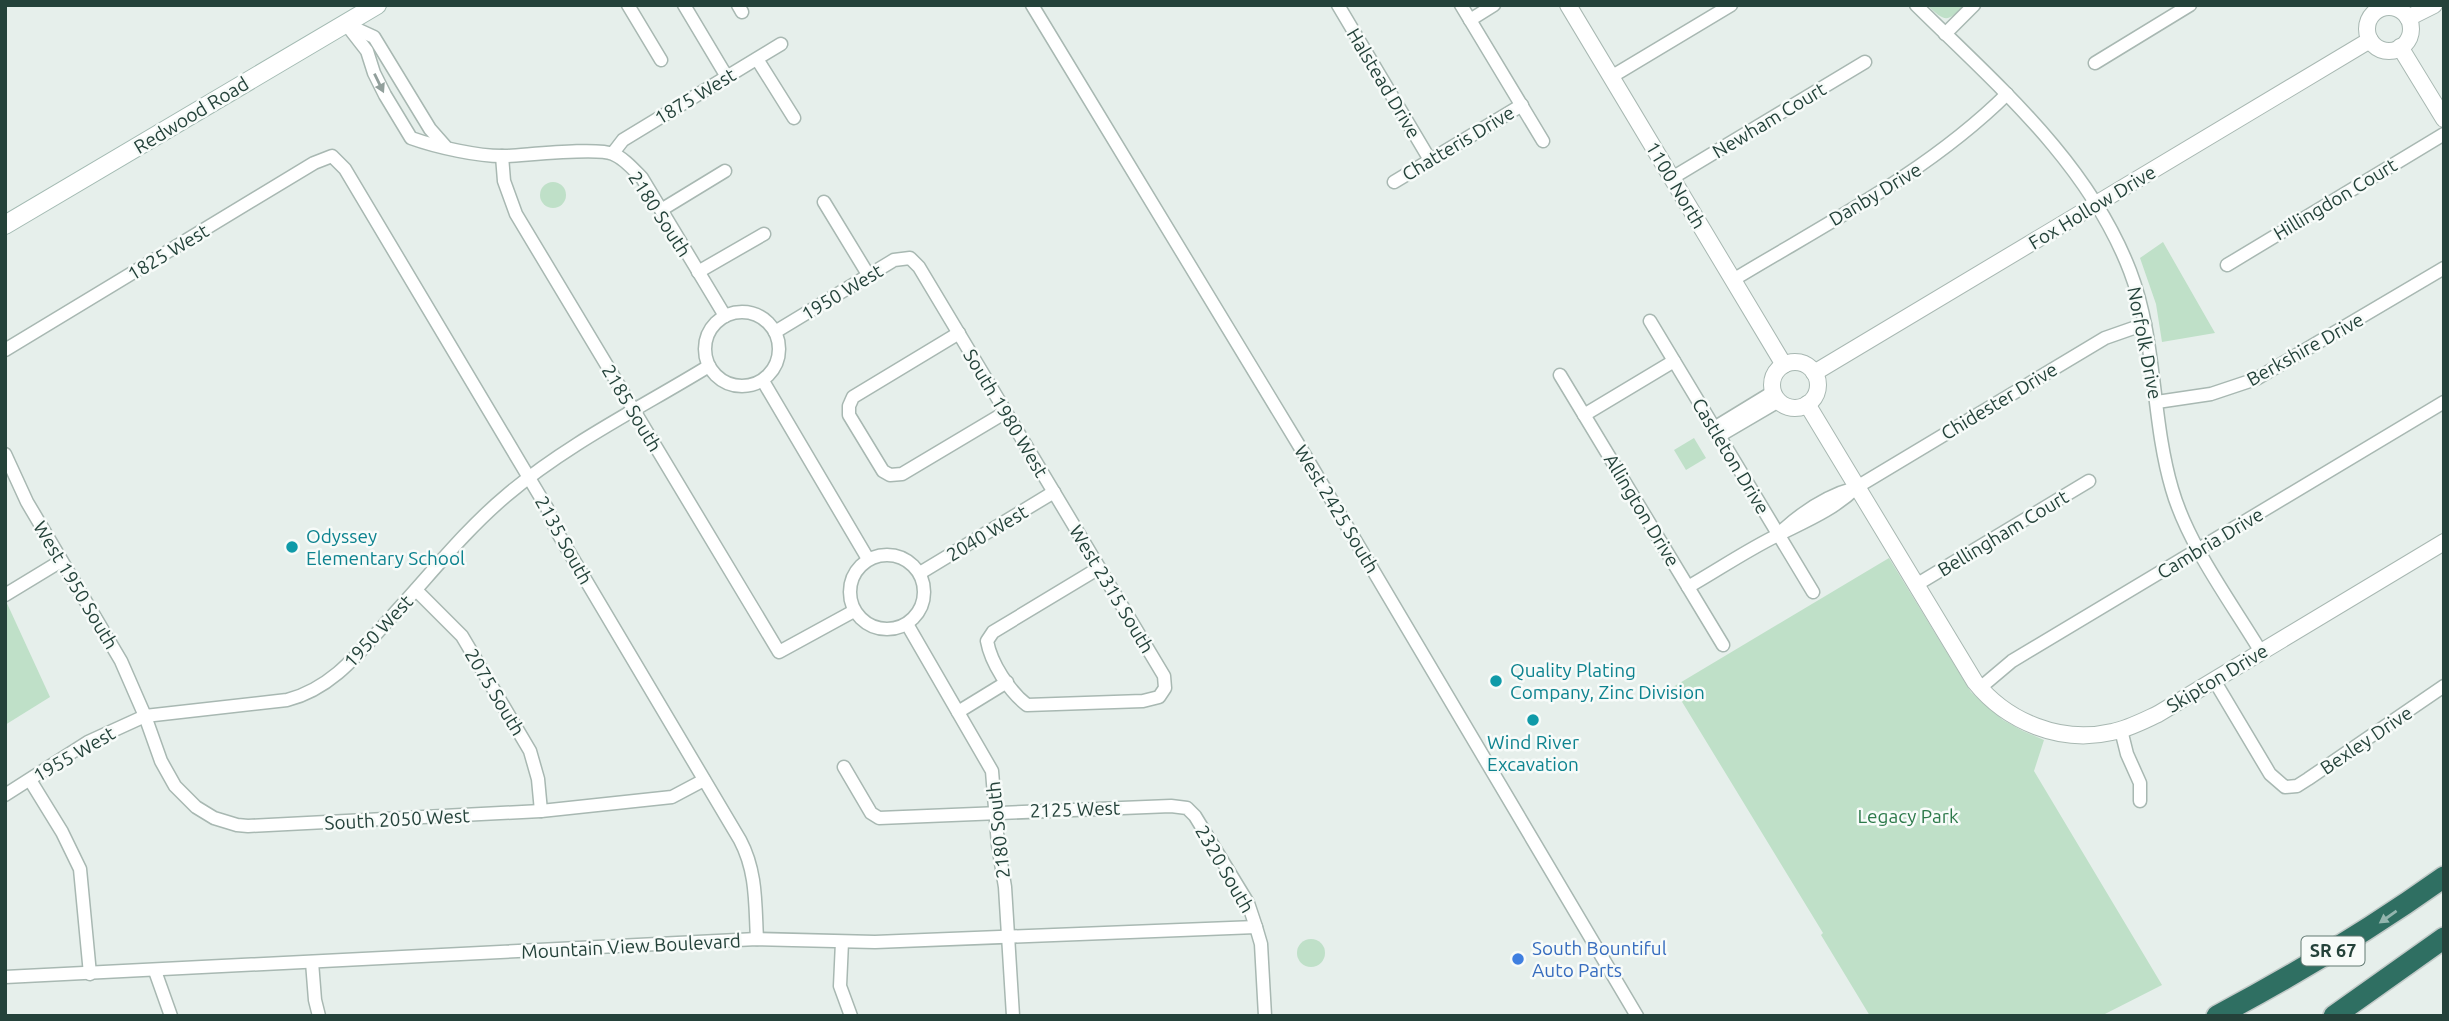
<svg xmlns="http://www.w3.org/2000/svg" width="2449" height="1021" viewBox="0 0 2449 1021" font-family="Ubuntu,sans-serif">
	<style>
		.green { fill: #bfe0c8 }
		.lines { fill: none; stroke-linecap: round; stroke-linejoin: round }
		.minor-casing { stroke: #a8b8b2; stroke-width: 15 }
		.tertiary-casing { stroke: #a8b8b2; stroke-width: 18 }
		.secondary-casing { stroke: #a4bbb3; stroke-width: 20 }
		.motorway-casing { stroke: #c2cac8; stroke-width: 24 }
		.minor { stroke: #fff; stroke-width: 12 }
		.tertiary { stroke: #fff; stroke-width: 16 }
		.secondary { stroke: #fff; stroke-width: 18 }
		.motorway { stroke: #2f6f62; stroke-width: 21 }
		.oneway { fill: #92a09c }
		.oneway2 { fill: #93b5ae }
		.culture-dot { fill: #0f9aa8; stroke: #f7fbf9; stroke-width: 2.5 }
		.shop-dot { fill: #3f7fe0; stroke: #f7fbf9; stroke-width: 2.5 }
		.labels { text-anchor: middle; stroke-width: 5; stroke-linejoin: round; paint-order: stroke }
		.shield { fill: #f7fbf9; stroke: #637a73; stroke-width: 2 }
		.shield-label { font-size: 18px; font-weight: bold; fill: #24423a }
		.street-label { font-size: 19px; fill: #24423a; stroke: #f7fbf9 }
		.culture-label { font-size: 19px; fill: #0d838f; stroke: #f7fbf9; text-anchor: start }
		.park-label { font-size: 19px; fill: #2d7a4b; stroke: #f7fbf9 }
		.shop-label { font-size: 19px; fill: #366cbe; stroke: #f7fbf9; text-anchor: start }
	</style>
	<rect width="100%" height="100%" fill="#e6efeb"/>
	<!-- green -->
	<g class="green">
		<path d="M 1927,5 L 1965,5 C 1947,22 1946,23 1927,5 Z"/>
		<circle cx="553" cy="195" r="13"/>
		<path d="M 2163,242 L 2215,333 L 2162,342 L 2156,304 L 2140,258 Z"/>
		<path d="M 1694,438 L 1706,458 L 1686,470 L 1674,450 Z"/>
		<path d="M 1889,558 L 1971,692 L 2003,720 L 2023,731 L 2044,740 L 2034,771 L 2162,985 L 2101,1016 L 1870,1016 L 1821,935 L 1823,933 L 1673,687 Z"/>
		<path d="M 5,599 L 50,697 L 5,725 Z"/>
		<circle cx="1311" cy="953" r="14"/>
	</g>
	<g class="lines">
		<defs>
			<g id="minor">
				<path d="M 628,5 L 661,60"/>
				<path d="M 684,5 L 727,77"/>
				<path d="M 738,5 L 742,12"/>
				<path d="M 1032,5 L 1306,457 L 1637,1016"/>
				<path d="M 1338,5 L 1430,160"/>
				<path d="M 1461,5 L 1543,141"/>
				<path d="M 1916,5 C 1997,85 2088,162 2130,271 C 2157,341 2151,418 2172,489 C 2188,545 2231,602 2261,652"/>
				<path d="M 1470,20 L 1494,5"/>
				<path d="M 346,24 L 367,51 L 374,73 L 385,95 L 411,138 C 436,147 480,157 506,156 C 528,155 597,147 613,154 C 624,158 634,170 642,178 L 725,316"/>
				<path d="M 350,26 L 374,37 L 430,129 L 445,146"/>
				<path d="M 1945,34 L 1974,5"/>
				<path d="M 757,59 L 794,118"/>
				<path d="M 2095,63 L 2190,5"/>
				<path d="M 1611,77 L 1731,5"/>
				<path d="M 613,153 L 623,140 L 781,44"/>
				<path d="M 502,156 L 504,181 L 516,214 L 779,652 L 854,611"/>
				<path d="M 1672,178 L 1865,62"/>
				<path d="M 1394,182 L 1522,105"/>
				<path d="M 824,202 L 869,276"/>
				<path d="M 661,210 L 725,171"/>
				<path d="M 2227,265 L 2444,134"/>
				<path d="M 698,272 L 764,234"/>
				<path d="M 1733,280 C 1827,223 1928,172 2007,94"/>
				<circle cx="742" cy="349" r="37"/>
				<path d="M 1650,321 L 1813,592"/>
				<path d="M 775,332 L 894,260 L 910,258 L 919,267 L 1164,676 L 1165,688 L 1159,697 L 1143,701 L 1027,705 C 1009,691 991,663 987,641 L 993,632 L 1099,568"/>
				<path d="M 959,333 L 853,397 L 849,406 L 849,415 L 883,471 L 890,475 L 902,474 L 1006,412"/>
				<path d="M 5,350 L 314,163 L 332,156 L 345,169 L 522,466 L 547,508 L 556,530 L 740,840 C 757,872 755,904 757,939"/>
				<path d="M 1560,375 L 1723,645"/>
				<path d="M 763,381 L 868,559"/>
				<path d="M 2157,402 L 2211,394 L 2256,379 L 2444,268"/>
				<path d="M 1584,415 L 1674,361"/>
				<path d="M 1714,428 L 1773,392"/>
				<path d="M 1719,436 L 1779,401"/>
				<path d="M 5,454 L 27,502 L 121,661 L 145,716 L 161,761 L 175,786 L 196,807 L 214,818 L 237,825 L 248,826 L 541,811 L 672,797 L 704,780"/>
				<path d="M 1784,529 C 1804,511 1829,495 1855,488"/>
				<circle cx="887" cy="592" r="37"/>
				<path d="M 920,573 L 1054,492"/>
				<path d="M 1916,585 L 2089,481"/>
				<path d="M 1688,587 C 1718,570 1747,550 1778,535 C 1808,520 1833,510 1857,487 L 2105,338 L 2145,324"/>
				<path d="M 416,590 L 462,636 L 530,751 L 538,779 L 541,811"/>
				<path d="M 5,595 L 61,561"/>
				<path d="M 907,624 L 992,771 L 998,845 L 1005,887 L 1013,1016"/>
				<path d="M 2214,680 L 2270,774 L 2285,787 L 2297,786 L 2308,779 L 2444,686"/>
				<path d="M 1980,688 L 2012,661 L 2444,402"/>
				<path d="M 958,712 L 1007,682"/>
				<path d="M 2121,730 L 2127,754 L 2140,783 L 2140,801"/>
				<path d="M 844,767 L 871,813 L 879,818 L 1171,806 L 1187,808 L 1195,816 L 1248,903 L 1256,927 L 1261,944 L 1265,1016"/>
				<path d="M 30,780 L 62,832 L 80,869 L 90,974"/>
				<path d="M 5,795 L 88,742 L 145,716 L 287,700 C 334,688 361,650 393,615 C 430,575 465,530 507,495 C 567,444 642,407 709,366"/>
				<path d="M 842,942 L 840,986 L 851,1016"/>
				<path d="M 312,962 L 315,1000 L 319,1016"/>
				<path d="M 155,971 L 171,1016"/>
				<path d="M 5,977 L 757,939 L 875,942 L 1256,927"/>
			</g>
			<g id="tertiary">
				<path d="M 1568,5 L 1784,365"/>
				<circle cx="2389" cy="29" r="22"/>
				<path d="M 2408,18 L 2434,5"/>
				<path d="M 2400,47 L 2444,119"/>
				<circle cx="1795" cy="385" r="23"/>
				<path d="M 1814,373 L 2370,40"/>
				<path d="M 1807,404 L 1975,682 C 2007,722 2061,744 2112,732 C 2128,729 2143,721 2158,714 L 2444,542"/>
			</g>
			<path id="secondary" d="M 5,225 L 377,5"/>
			<g id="motorway">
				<path d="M 2217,1016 C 2296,974 2371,929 2444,877"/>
				<path d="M 2334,1016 L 2444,938"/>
			</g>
		</defs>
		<!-- minor casing -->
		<use href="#minor" class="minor-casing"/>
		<!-- tertiary casing -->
		<use href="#tertiary" class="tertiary-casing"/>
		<!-- secondary casing -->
		<use href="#secondary" class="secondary-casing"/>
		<!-- motorway casing -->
		<use href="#motorway" class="motorway-casing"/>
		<!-- minor -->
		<use href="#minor" class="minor"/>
		<!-- tertiary -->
		<use href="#tertiary" class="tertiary"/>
		<!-- secondary -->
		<use href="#secondary" class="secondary"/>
		<!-- motorway -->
		<use href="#motorway" class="motorway"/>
	</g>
	<!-- one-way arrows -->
	<defs><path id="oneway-solid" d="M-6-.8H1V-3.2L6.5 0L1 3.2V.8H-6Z" transform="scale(1.75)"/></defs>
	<use class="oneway" href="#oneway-solid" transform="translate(379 83) rotate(64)"/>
	<use class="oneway2" href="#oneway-solid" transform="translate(2388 917) rotate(145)"/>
	<!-- markers -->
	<g class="culture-dot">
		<circle cx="292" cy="547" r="7"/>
		<circle cx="1496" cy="681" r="7"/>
		<circle cx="1533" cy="720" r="7"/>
	</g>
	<circle class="shop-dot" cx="1518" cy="959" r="7"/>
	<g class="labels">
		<!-- shield labels -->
		<rect class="shield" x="2301.5" y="936.5" width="63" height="29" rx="5"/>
		<g class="shield-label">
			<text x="2333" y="957">SR 67</text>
		</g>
		<!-- street labels -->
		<g class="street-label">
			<text transform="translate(1384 83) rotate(59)" y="7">Halstead Drive</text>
			<text transform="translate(695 96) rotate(-31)" y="7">1875 West</text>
			<text transform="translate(191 115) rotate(-31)" y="7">Redwood Road</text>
			<text transform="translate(1769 120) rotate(-31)" y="7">Newham Court</text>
			<text transform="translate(1458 143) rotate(-31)" y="7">Chatteris Drive</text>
			<text transform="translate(1676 185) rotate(59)" y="7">1100 North</text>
			<text transform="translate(1875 194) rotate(-31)" y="7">Danby Drive</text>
			<text transform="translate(2335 199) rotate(-31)" y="7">Hillingdon Court</text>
			<text transform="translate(2092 207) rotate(-31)" y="7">Fox Hollow Drive</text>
			<text transform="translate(660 214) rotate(57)" y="7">2180 South</text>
			<text transform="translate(168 252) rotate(-31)" y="7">1825 West</text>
			<text transform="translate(842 292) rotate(-31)" y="7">1950 West</text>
			<text transform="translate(2145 343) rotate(79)" y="7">Norfolk Drive</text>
			<text transform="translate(2305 349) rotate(-29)" y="7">Berkshire Drive</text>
			<text transform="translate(1999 401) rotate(-31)" y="7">Chidester Drive</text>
			<text transform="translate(632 408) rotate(59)" y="7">2185 South</text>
			<text transform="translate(1006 413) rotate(59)" y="7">South 1980 West</text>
			<text transform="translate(1731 456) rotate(59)" y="7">Castleton Drive</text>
			<text transform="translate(1337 509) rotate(59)" y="7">West 2425 South</text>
			<text transform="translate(1642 510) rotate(59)" y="7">Allington Drive</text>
			<text transform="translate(987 533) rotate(-31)" y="7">2040 West</text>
			<text transform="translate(2003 533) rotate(-31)" y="7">Bellingham Court</text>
			<text transform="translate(564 540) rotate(61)" y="7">2135 South</text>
			<text transform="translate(2210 543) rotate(-31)" y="7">Cambria Drive</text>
			<text transform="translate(76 585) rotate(59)" y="7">West 1950 South</text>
			<text transform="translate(1112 589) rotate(59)" y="7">West 2315 South</text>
			<text transform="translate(378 631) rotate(-47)" y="7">1950 West</text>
			<text transform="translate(2217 678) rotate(-31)" y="7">Skipton Drive</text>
			<text transform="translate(495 692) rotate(59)" y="7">2075 South</text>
			<text transform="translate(2366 740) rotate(-34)" y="7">Bexley Drive</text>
			<text transform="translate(74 754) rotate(-30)" y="7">1955 West</text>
			<text transform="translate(1075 809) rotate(-2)" y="7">2125 West</text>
			<text transform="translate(397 819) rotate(-3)" y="7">South 2050 West</text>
			<text transform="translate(998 830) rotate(-96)" y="7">2180 South</text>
			<text transform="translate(1225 869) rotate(60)" y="7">2320 South</text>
			<text transform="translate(631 946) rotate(-3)" y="7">Mountain View Boulevard</text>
		</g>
		<!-- culture labels -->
		<g class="culture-label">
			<text x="306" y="543">Odyssey<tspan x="306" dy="22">Elementary School</tspan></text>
			<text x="1510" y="677">Quality Plating<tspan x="1510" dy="22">Company, Zinc Division</tspan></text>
			<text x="1533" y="749" text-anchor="middle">Wind River<tspan x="1533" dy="22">Excavation</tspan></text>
		</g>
		<!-- park labels -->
		<g class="park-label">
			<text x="1908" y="823">Legacy Park</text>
		</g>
		<!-- shop labels -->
		<g class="shop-label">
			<text x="1532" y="955">South Bountiful<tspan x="1532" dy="22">Auto Parts</tspan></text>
		</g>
	</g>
	<!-- border -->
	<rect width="2449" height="1021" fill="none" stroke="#24423a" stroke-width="14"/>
</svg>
